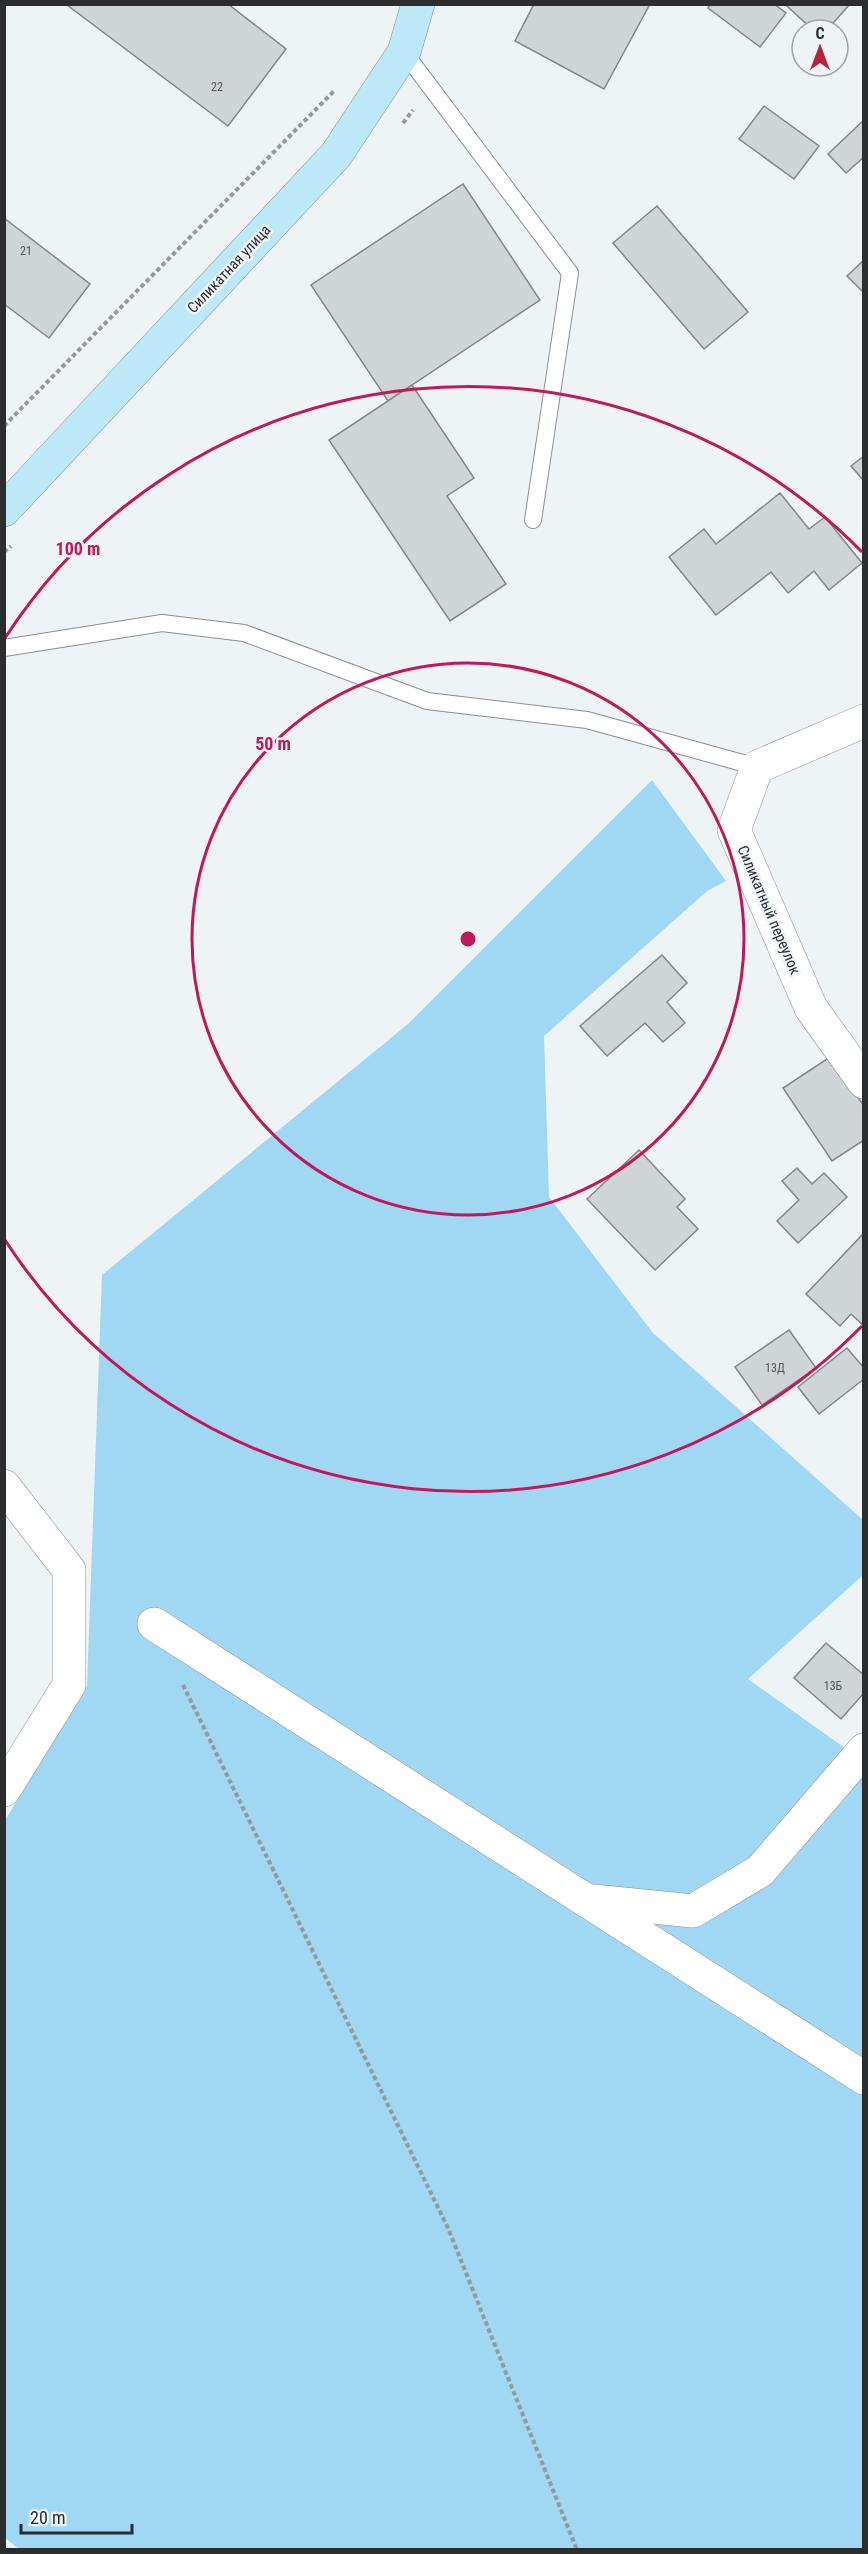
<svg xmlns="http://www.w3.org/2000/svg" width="868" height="2554" viewBox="0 0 868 2554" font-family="'Roboto Condensed',sans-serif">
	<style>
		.green { fill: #a0d7f2 }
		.building { fill: #cfd4d7; stroke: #82878a; stroke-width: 1.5 }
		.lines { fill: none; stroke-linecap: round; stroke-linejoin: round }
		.lane-casing { stroke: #8b9093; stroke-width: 18 }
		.street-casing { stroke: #8b9093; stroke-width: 34 }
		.secondary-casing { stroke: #8b9093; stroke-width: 34 }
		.path { stroke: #96999b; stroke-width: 4; stroke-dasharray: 4.5 3; stroke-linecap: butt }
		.lane { stroke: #fff; stroke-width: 16 }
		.street { stroke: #fff; stroke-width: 33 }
		.secondary { stroke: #bce8f7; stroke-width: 33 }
		.ring { fill: none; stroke: #c2185b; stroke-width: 3 }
		.labels { text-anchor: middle; stroke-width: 5; stroke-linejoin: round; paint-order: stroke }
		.number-label { font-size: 12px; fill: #545758 }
		.street-label { font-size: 15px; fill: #2b2d2e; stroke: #eef3f6 }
		.centre { fill: #c2185b; stroke: #eef3f6; stroke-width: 3 }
		.ring-label { font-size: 18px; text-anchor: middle; font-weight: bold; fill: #c2185b; stroke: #eef3f6; stroke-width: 5; stroke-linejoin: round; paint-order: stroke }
	</style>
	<rect width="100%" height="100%" fill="#eef3f6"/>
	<!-- green -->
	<path class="green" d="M 652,780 L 726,881 L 707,891 L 544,1036 L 549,1197 L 653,1333 L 863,1520 L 863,1575 L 748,1679 L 863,1761 L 863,2549 L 20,2550 L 5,2538 L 4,1822 L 87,1686 L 102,1275 L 408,1024 Z"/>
	<!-- building -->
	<g class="building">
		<path d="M 228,4 L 286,49 L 228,126 L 67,5 Z"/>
		<path d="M 534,4 L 650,4 L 604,89 L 515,41 Z"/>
		<path d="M 710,4 L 774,4 L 786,13 L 760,47 L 708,8 Z"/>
		<path d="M 788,4 L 850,4 L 827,30 L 813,30 L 787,6 Z"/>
		<path d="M 764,106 L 819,146 L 794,179 L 739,139 Z"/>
		<path d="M 864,120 L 864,157 L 846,173 L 828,154 Z"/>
		<path d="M 463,184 L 540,300 L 388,401 L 311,285 Z"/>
		<path d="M 657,206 L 748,312 L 704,349 L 613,243 Z"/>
		<path d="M 4,218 L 90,284 L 49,338 L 4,304 Z"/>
		<path d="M 864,260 L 864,293 L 847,276 Z"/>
		<path d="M 412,385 L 474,478 L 447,496 L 506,584 L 450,621 L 329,440 Z"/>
		<path d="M 864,456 L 864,481 L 851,466 Z"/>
		<path d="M 780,493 L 809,529 L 825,517 L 862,563 L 829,590 L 814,571 L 788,593 L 771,572 L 716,615 L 669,557 L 704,529 L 716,544 Z"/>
		<path d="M 662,955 L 687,983 L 667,1002 L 685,1023 L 663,1042 L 645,1023 L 607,1056 L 580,1026 Z"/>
		<path d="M 830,1057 L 864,1106 L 864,1140 L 832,1161 L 783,1088 Z"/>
		<path d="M 639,1150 L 685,1199 L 677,1207 L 698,1229 L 655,1270 L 587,1199 Z"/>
		<path d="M 797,1168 L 812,1184 L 824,1173 L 847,1197 L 798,1243 L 777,1221 L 799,1200 L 782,1181 Z"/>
		<path d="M 864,1233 L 864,1326 L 851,1314 L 840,1326 L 806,1294 Z"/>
		<path d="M 789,1330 L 816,1368 L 762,1405 L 735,1367 Z"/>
		<path d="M 847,1348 L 864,1368 L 864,1379 L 819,1414 L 798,1387 Z"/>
		<path d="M 826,1643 L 864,1675 L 864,1693 L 841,1719 L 794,1678 Z"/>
	</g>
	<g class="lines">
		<defs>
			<g id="lane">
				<path d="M 404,52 L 570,273 L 533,520"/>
				<path d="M 4,648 L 162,623 L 244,633 L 427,701 L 587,720 L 757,767"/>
			</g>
			<g id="street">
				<path d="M 864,721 L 757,767 L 734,830 L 811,1008 L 864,1082"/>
				<path d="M 4,1486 L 69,1570 L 69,1685 L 4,1790"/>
				<path d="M 154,1624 L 864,2078"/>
				<path d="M 593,1901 L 693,1911 L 760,1871 L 864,1750"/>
			</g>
			<path id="secondary" d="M 4,510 L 336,155 L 404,52 L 418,4"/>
		</defs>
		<!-- lane casing -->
		<use href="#lane" class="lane-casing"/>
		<!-- street casing -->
		<use href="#street" class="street-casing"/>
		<!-- secondary casing -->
		<use href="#secondary" class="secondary-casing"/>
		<!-- path -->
		<g class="path">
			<path d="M 403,123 L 413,110"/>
			<path d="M 4,426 L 334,91"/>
			<path d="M 4,552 L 11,546"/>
			<path d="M 183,1685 L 448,2228 L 577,2550"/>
		</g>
		<!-- lane -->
		<use href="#lane" class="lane"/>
		<!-- street -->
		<use href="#street" class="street"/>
		<!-- secondary -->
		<use href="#secondary" class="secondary"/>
	</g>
	<!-- distance rings -->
	<g class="ring">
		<circle cx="468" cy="939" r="276"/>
		<path d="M862 1326A552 552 0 0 1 5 1240M5 638A552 552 0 0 1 862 552"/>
	</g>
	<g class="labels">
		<!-- number labels -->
		<g class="number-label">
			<text x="217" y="91">22</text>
			<text x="26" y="255">21</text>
			<text x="775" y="1372">13Д</text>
			<text x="833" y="1690">13Б</text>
		</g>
		<!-- street labels -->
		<g class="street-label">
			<text transform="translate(229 269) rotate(-47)" y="5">Силикатная улица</text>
			<text transform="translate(769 910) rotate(67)" y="5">Силикатный переулок</text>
		</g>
	</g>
	<circle cx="468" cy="939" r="9" class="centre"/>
	<g class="ring-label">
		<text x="78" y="555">100 m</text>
		<text x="273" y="750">50 m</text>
	</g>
	<!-- border -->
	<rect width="868" height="2554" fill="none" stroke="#2b2d2e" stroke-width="12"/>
	<!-- north arrow -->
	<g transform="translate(820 48)"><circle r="28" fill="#eef3f6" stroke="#a0a4a6" stroke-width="1.5"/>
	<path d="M0-4.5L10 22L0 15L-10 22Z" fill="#b5233a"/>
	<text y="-9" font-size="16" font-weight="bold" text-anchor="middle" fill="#2b2d2e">С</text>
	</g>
	<!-- scale -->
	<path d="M21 2524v9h111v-9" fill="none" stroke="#2b2d2e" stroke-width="3"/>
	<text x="30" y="2524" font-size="18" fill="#2b2d2e" stroke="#eef3f6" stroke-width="4.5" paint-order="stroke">20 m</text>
</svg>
